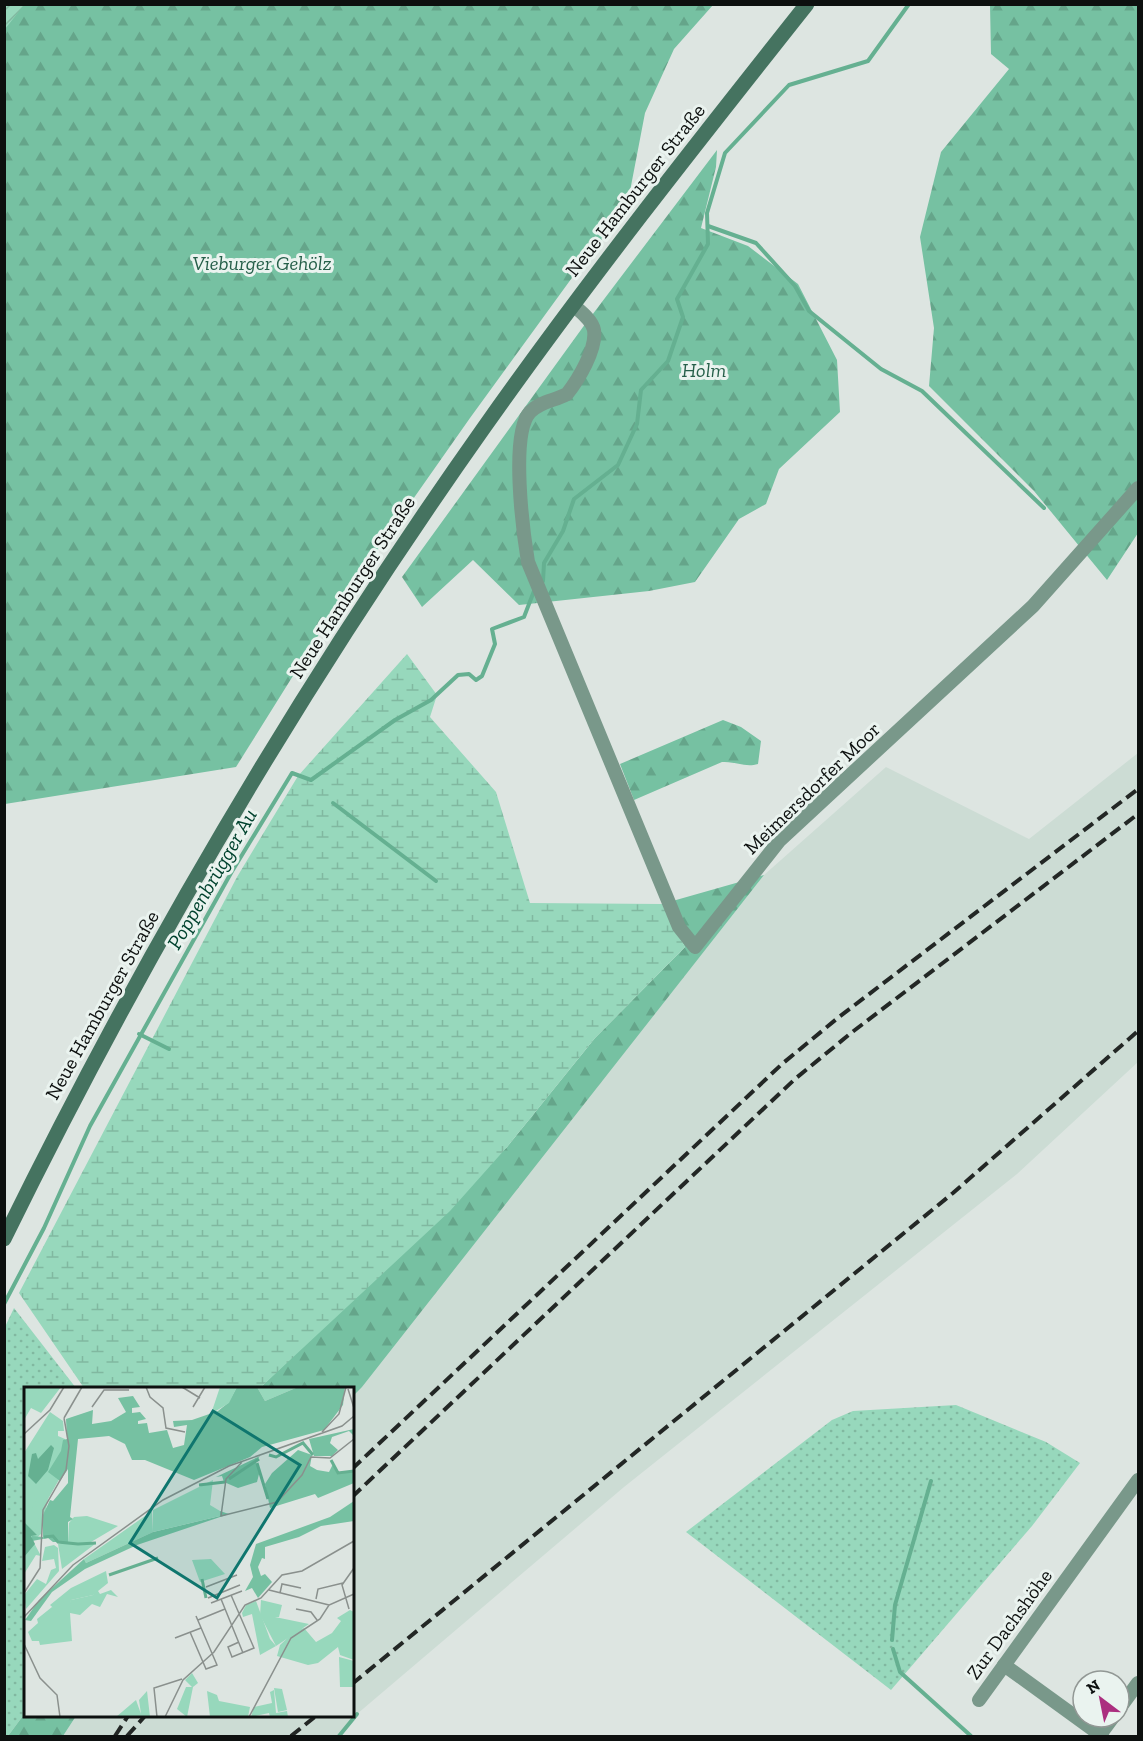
<svg xmlns="http://www.w3.org/2000/svg" width="1143" height="1741" viewBox="0 0 1143 1741" font-family="'Zilla Slab',serif">
	<style>
		.built { fill: #ccdcd4 }
		.grass { fill: url(#grass-dots) }
		.forest { fill: url(#forest-firs) }
		.wetland { fill: url(#wetland-marsh) }
		.garden { fill: url(#garden-furrows) }
		.lines { fill: none; stroke-linecap: round; stroke-linejoin: round }
		.stream { stroke: #65b091; stroke-width: 4 }
		.minor { stroke: #79988a; stroke-width: 14 }
		.secondary { stroke: #457360; stroke-width: 15 }
		.rail { stroke: #232725; stroke-width: 4; stroke-dasharray: 12 6; stroke-linecap: butt }
		.labels { text-anchor: middle; stroke-width: 6; stroke-linejoin: round; paint-order: stroke }
		.street-label { font-size: 20px; fill: #0d100f; stroke: #eaf3ef }
		.park-label { font-size: 20px; font-style: italic; fill: #255f49; stroke: #eaf3ef }
		.water-label { font-size: 21px; font-style: italic; fill: #00422e; stroke: #eaf3ef }
		.inset-river { fill: none; stroke: #65b091; stroke-width: 3 }
		.inset-road { fill: none; stroke: #8a908d; stroke-width: 1.5 }
		.view { fill: #0f766e; fill-opacity: 0.15; stroke: #0f766e; stroke-width: 3 }
		.inset-edge { fill: none; stroke: #0d100f; stroke-width: 3 }
	</style>
	<defs>
		<pattern id="grass-dots" width="8" height="8" patternUnits="userSpaceOnUse" patternTransform="scale(1.5)"><rect width="8" height="8" fill="#97d8bc"/><path d="M2 2h.1M6 6h.1" fill="none" stroke="#81b8a0" stroke-width="1.8" stroke-linecap="round"/></pattern>
		<pattern id="forest-firs" width="22" height="20" patternUnits="userSpaceOnUse" patternTransform="scale(1.5)"><rect width="22" height="20" fill="#76c1a2"/><path d="M5 1l3.5 6h-7zM16 11l3.5 6h-7z" fill="#65a58a"/></pattern>
		<pattern id="wetland-marsh" width="20" height="14" patternUnits="userSpaceOnUse" patternTransform="scale(1.5)"><rect width="20" height="14" fill="#97d8bc"/><path d="M1 5h8M5 5V1M11 12h8M15 12V8" fill="none" stroke="#81b8a0"/></pattern>
		<pattern id="garden-furrows" width="10" height="10" patternUnits="userSpaceOnUse" patternTransform="scale(1.5)"><rect width="10" height="10" fill="#97d8bc"/><path d="M-1 1l2-2M0 10L10 0M9 11l2-2" fill="none" stroke="#81b8a0"/></pattern>
	</defs>
	<rect width="100%" height="100%" fill="#dde5e1"/>
	<!-- built -->
	<path class="built" d="M 1138,753 L 1138,1062 L 1017,1174 L 624,1487 L 357,1714 L 339,1736 L 63,1736 L 76,1716 L 352,1716 L 353,1396 L 764,875 L 886,767 L 1029,839 Z"/>
	<!-- grass -->
	<g class="grass">
		<path d="M 14,1308 L 76,1388 L 26,1388 L 25,1713 L 8,1736 L 5,1736 L 4,1329 Z"/>
		<path d="M 956,1405 L 1046,1442 L 1080,1463 L 1032,1526 L 891,1690 L 686,1532 L 832,1420 L 853,1411 Z"/>
	</g>
	<!-- forest -->
	<g class="forest">
		<path d="M 24,4 L 713,5 L 674,49 L 645,113 L 626,212 L 582,264 L 470,418 L 326,623 L 236,767 L 5,804 L 4,29 Z"/>
		<path d="M 990,5 L 1138,5 L 1138,533 L 1107,580 L 1034,491 L 929,386 L 934,328 L 920,237 L 941,152 L 1009,69 L 991,54 Z"/>
		<path d="M 717,150 L 716,167 L 701,228 L 748,246 L 798,284 L 837,360 L 840,412 L 779,469 L 766,504 L 739,519 L 695,582 L 649,591 L 519,605 L 473,560 L 422,607 L 402,577 L 583,327 Z"/>
		<path d="M 723,720 L 741,727 L 761,741 L 758,764 C 745,768 735,761 722,762 L 634,800 L 620,764 Z"/>
		<path d="M 764,875 L 362,1387 L 353,1396 L 352,1388 L 260,1388 L 507,1147 L 595,1038 L 685,947 L 662,904 Z"/>
		<path d="M 25,1713 L 26,1716 L 76,1716 L 63,1736 L 8,1736 Z"/>
	</g>
	<!-- wetland -->
	<path class="wetland" d="M 407,654 L 437,695 L 430,717 L 496,792 L 530,903 L 662,904 L 685,947 L 595,1038 L 507,1147 L 450,1211 L 260,1388 L 84,1388 L 19,1293 L 237,877 L 298,776 Z"/>
	<!-- garden -->
	<path class="garden" d="M 5,4 L 24,5 L 5,29 L 4,5 Z"/>
	<g class="lines">
		<!-- stream -->
		<g class="stream">
			<path d="M 708,226 L 756,243 L 795,286 L 809,311 L 881,369 L 922,391 L 1044,508"/>
			<path d="M 543,581 L 544,563 L 563,531 L 574,499 L 618,465 L 637,424 L 641,390 L 668,361 L 683,317 L 677,299 L 708,244 L 707,213 L 725,153 L 789,85 L 868,61 L 909,4"/>
			<path d="M 333,803 L 436,881"/>
			<path d="M 139,1034 L 169,1049"/>
			<path d="M 4,1304 L 44,1228 L 90,1126 L 231,873 L 292,773 L 311,780 L 395,720 L 431,700 L 458,675 L 469,674 L 476,680 L 482,676 L 495,644 L 492,629 L 524,617 L 534,591"/>
			<path d="M 892,1640 L 895,1605 L 931,1481"/>
			<path d="M 893,1649 L 900,1672 L 971,1736"/>
			<path d="M 339,1736 L 357,1714"/>
		</g>
		<!-- minor -->
		<g class="minor">
			<path d="M 573,305 C 581,312 592,320 594,330 C 597,349 578,380 567,394 C 554,401 541,401 530,412 C 510,434 523,532 528,562 L 679,927 L 695,947 L 780,840 L 1033,606 L 1138,488"/>
			<path d="M 1004,1665 L 1102,1736"/>
			<path d="M 979,1700 L 1138,1480"/>
			<path d="M 1119,1709 L 1138,1683"/>
			<path d="M 1099,1736 L 1113,1717"/>
		</g>
		<!-- secondary -->
		<path class="secondary" d="M 4,1239 C 142,957 302,685 483,429 C 586,283 696,144 807,4"/>
		<!-- rail -->
		<g class="rail">
			<path d="M 352,1469 L 782,1064 L 839,1017 L 1138,789"/>
			<path d="M 352,1497 L 795,1079 L 851,1033 L 1138,814"/>
			<path d="M 352,1684 L 953,1193 L 1138,1031"/>
			<path d="M 115,1736 L 128,1716"/>
			<path d="M 127,1736 L 145,1716"/>
			<path d="M 291,1736 L 316,1716"/>
		</g>
	</g>
	<g class="labels">
		<!-- street labels -->
		<g class="street-label">
			<text transform="translate(635 190) rotate(-52)" y="7">Neue Hamburger Straße</text>
			<text transform="translate(352 587) rotate(-57)" y="7">Neue Hamburger Straße</text>
			<text transform="translate(812 788) rotate(-44)" y="7">Meimersdorfer Moor</text>
			<text transform="translate(102 1005) rotate(-61)" y="7">Neue Hamburger Straße</text>
			<text transform="translate(1009 1624) rotate(-54)" y="7">Zur Dachshöhe</text>
		</g>
		<!-- park labels -->
		<g class="park-label">
			<text x="262" y="270">Vieburger Gehölz</text>
			<text x="704" y="377">Holm</text>
		</g>
		<!-- water labels -->
		<g class="water-label">
			<text transform="translate(212 879) rotate(-60)" y="7">Poppenbrügger Au</text>
		</g>
	</g>
	<!-- overview -->
	<g transform="translate(24 1387)">
		<rect width="330" height="330" fill="#dde5e1"/>
		<path d="M 0,0 L 37,0 L 17,26 L 7,21 L 0,33 ZM 233,0 L 274,0 L 241,14 ZM 26,25 L 39,34 L 40,44 L 34,44 L 34,49 L 41,52 L 41,82 L 24,112 L 17,147 L 9,154 L 17,169 L 12,168 L 0,187 L 0,66 ZM 128,124 L 129,145 L 62,176 L 60,172 ZM 63,129 L 94,139 L 67,155 L 71,157 L 38,182 L 34,157 L 44,155 L 45,136 L 50,130 ZM 30,158 L 34,161 L 35,184 L 2,222 L 0,208 L 13,192 L 22,197 L 27,183 L 32,181 L 30,172 L 18,174 L 21,160 ZM 187,172 L 201,187 L 176,195 L 168,173 ZM 72,201 L 76,207 L 87,203 L 94,210 L 83,207 L 76,220 L 68,217 L 56,228 L 46,226 L 48,254 L 16,258 L 15,254 L 8,254 L 4,245 L 14,236 L 13,232 L 28,220 L 43,224 L 47,213 L 69,208 ZM 232,214 L 246,252 L 252,259 L 236,268 L 228,227 L 219,230 L 218,226 L 222,218 ZM 326,223 L 330,225 L 330,273 L 316,268 L 314,260 L 294,276 L 284,278 L 253,269 L 256,258 L 271,244 L 280,241 L 292,255 L 308,246 L 317,234 L 313,231 ZM 315,270 L 330,274 L 330,300 L 316,300 ZM 168,286 L 174,296 L 169,300 L 163,330 L 153,322 L 162,300 L 168,300 L 161,293 ZM 250,303 L 252,326 L 263,324 L 264,330 L 246,330 L 245,326 L 227,330 L 230,320 L 248,316 L 246,305 ZM 123,304 L 126,330 L 92,330 L 112,313 L 117,327 L 115,313 ZM 183,304 L 193,308 L 195,314 L 226,320 L 224,330 L 186,330 Z" fill="#97d8bc"/>
		<path d="M 213,0 L 233,0 L 241,14 L 274,0 L 321,0 L 319,18 L 300,43 L 238,60 L 226,70 L 170,93 L 121,73 L 108,73 L 101,57 L 85,49 L 54,52 L 46,130 L 49,132 L 44,135 L 44,155 L 29,155 L 24,151 L 8,154 L 8,149 L 19,150 L 19,128 L 26,113 L 29,114 L 44,96 L 44,82 L 36,94 L 24,85 L 37,64 L 39,53 L 43,52 L 42,32 L 69,23 L 68,37 L 87,34 L 102,25 L 94,11 L 109,9 L 116,20 L 108,21 L 108,26 L 116,25 L 122,32 L 114,34 L 114,37 L 123,36 L 125,46 L 143,43 L 149,61 L 160,58 L 163,38 L 150,40 L 149,34 L 168,33 L 194,24 L 204,16 ZM 330,42 L 329,48 L 325,44 L 308,50 L 306,56 L 314,63 L 308,69 L 290,69 L 285,52 ZM 274,63 L 288,68 L 286,79 L 293,83 L 305,85 L 309,77 L 314,86 L 330,84 L 330,96 L 294,111 L 291,107 L 246,121 L 241,97 L 248,86 ZM 236,69 L 231,75 L 236,83 L 233,95 L 214,101 L 200,95 L 198,89 L 192,90 ZM 330,114 L 330,134 L 297,139 L 275,150 L 241,160 L 241,172 L 238,171 L 234,180 L 237,189 L 241,187 L 248,195 L 234,211 L 228,201 L 221,204 L 229,190 L 226,178 L 232,157 L 306,130 ZM 196,124 L 205,127 L 113,158 L 61,182 L 28,205 L 7,234 L 1,233 L 15,213 L 60,172 L 62,176 L 129,145 L 196,129 Z" fill="#76c1a2"/>
		<path d="M 0,93 L 13,112 L 8,120 L 15,128 L 11,146 L 0,135 ZM 189,93 L 186,118 L 196,124 L 196,129 L 129,145 L 129,123 ZM 82,184 L 84,196 L 69,208 L 47,213 L 46,226 L 35,226 L 26,218 L 47,201 Z" fill="#97d8bc"/>
		<path d="M 250,301 L 258,302 L 263,323 L 254,325 Z" fill="#97d8bc"/>
		<path d="M 196,0 L 213,0 L 205,16 L 187,27 Z" fill="#97d8bc"/>
		<path d="M 237,213 L 258,218 L 255,230 L 251,230 L 285,237 L 252,259 L 236,228 Z" fill="#97d8bc"/>
		<path d="M 27,58 L 30,61 L 24,83 L 12,97 L 4,89 L 8,67 L 12,66 L 14,72 ZM 0,135 L 13,148 L 7,149 L 11,157 L 0,170 Z" fill="#65b091"/>
		<path class="inset-river" d="M 245,68 L 252,70 L 279,56 L 289,68M 307,73 L 314,86 L 330,84M 233,76 L 244,112M 205,92 L 235,72M 175,98 L 201,95M 20,150 L 29,149 L 34,155 L 54,157 L 72,156M 85,188 L 134,171M 178,192 L 182,211"/>
		<path class="inset-road" d="M 122,0 L 126,10 L 139,21 L 142,41 L 161,45M 158,0 L 176,11M 324,2 L 330,21M 68,20 L 80,3 L 105,3M 169,20 L 181,0M 40,31 L 58,0M 298,45 L 315,27 L 322,0M 0,47 L 26,23 L 40,0M 218,75 L 202,92 L 197,129 L 253,115 L 278,88 L 287,70 L 306,71 L 330,52M 182,200 L 213,188M 245,203 L 305,218M 0,206 L 16,181 L 19,123 L 42,83 L 45,59 L 40,31M 256,206 L 258,197 L 277,201M 207,208 L 230,261 L 208,270 L 204,260 L 215,255M 184,211 L 216,198M 197,212 L 219,266M 292,212 L 294,202 L 319,196M 187,216 L 218,204M 272,222 L 287,225 L 293,233M 325,222 L 318,198 L 330,181M 0,230 L 49,178 L 139,113 L 205,79 L 318,39 L 330,29M 174,233 L 201,222M 166,245 L 182,282 L 193,278 L 172,229M 151,251 L 177,241M 0,257 L 16,291 L 33,308 L 36,330M 133,330 L 130,301 L 158,292M 141,330 L 159,293 L 190,265 L 221,218 L 237,211 L 258,188 L 278,184 L 330,154M 225,330 L 267,251 L 296,232 L 305,218 L 330,207"/>
		<path class="view" d="M 189,24 L 276,78 L 193,211 L 106,156 Z"/>
		<rect width="330" height="330" class="inset-edge"/>
	</g>
	<!-- border -->
	<rect width="1143" height="1741" fill="none" stroke="#0d100f" stroke-width="12"/>
	<!-- north arrow -->
	<g transform="translate(1101 1699) rotate(328)"><circle r="28" fill="#eaf3ef" stroke="#929895" stroke-width="1.5"/>
	<path d="M0-4.5L10 22L0 15L-10 22Z" fill="#ab2e7f"/>
	<text y="-9" font-size="16" font-weight="bold" text-anchor="middle" fill="#0d100f">N</text>
	</g>
</svg>
